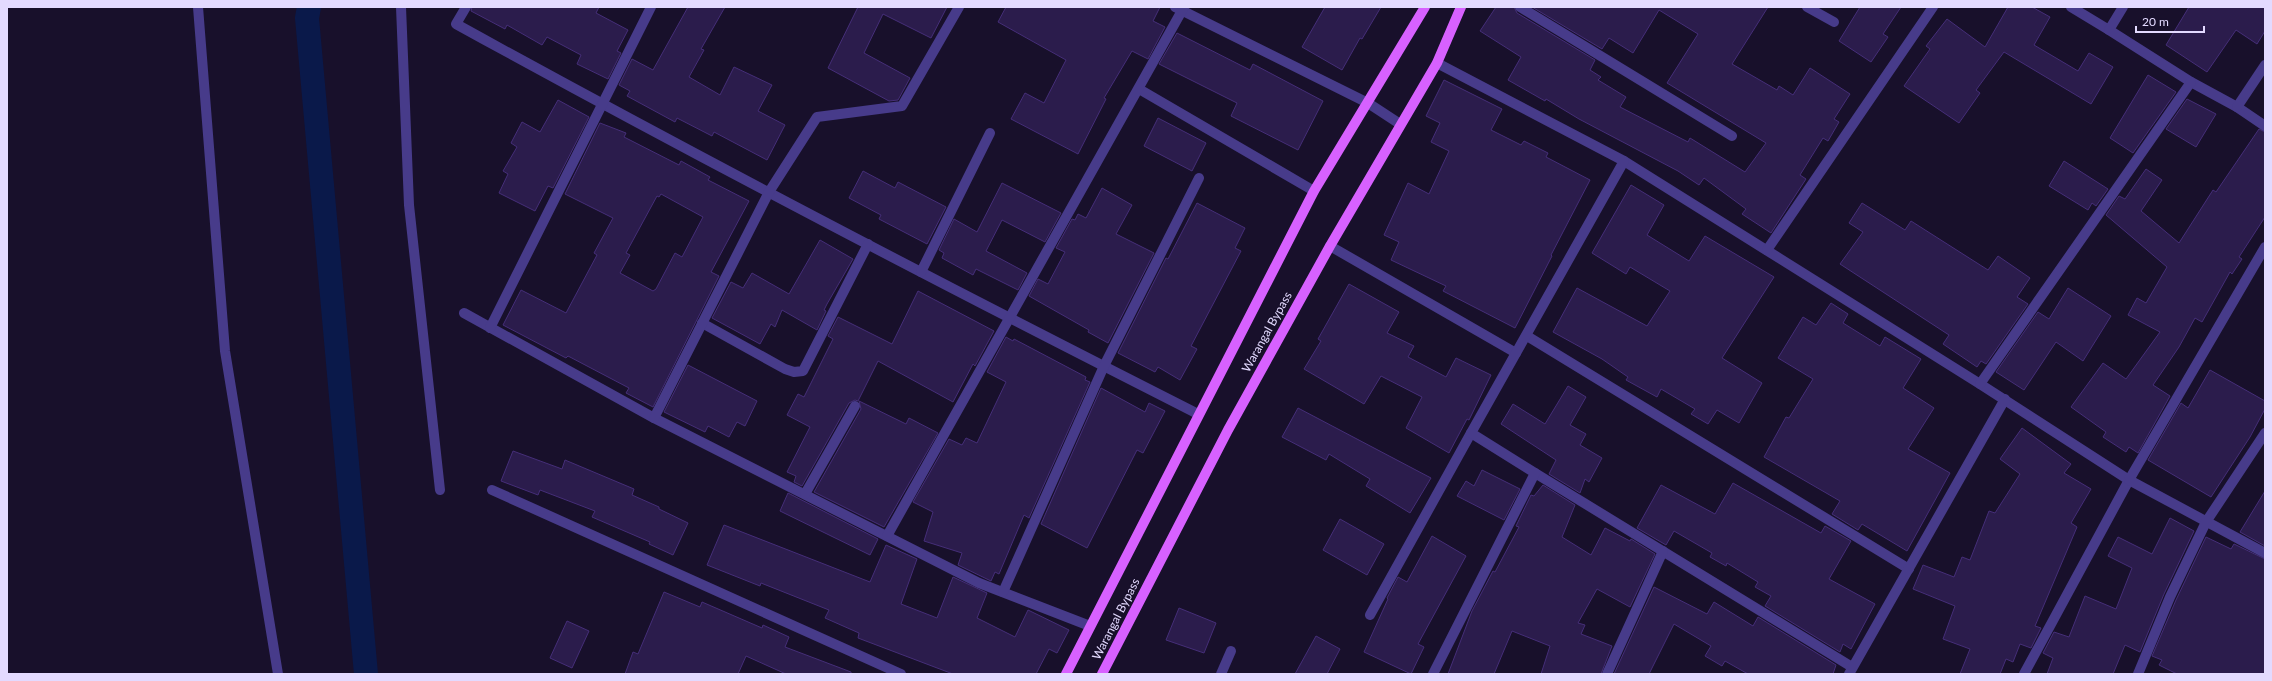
<svg xmlns="http://www.w3.org/2000/svg" width="2272" height="681" viewBox="0 0 2272 681" font-family="Lato,sans-serif">
	<style>
		.lines { fill: none; stroke-linecap: round; stroke-linejoin: round }
		.canal { stroke: #0a194a; stroke-width: 24 }
		.building { fill: #2b1c4c; stroke: #452e78; fill-rule: evenodd }
		.minor { stroke: #473b8a; stroke-width: 10 }
		.major { stroke: #d761ff; stroke-width: 10 }
		.labels { text-anchor: middle; stroke-width: 3; stroke-linejoin: round; paint-order: stroke }
		.street-label { font-size: 12px; fill: #e3daff; stroke: #18102b }
	</style>
	<rect width="100%" height="100%" fill="#18102b"/>
	<g class="lines">
		<!-- canal -->
		<path class="canal" d="M 309,7 L 307,18 L 366,674"/>
	</g>
	<!-- building -->
	<g class="building">
		<path d="M 472,7 L 599,7 L 596,13 L 628,30 L 617,51 L 621,53 L 608,79 L 577,64 L 581,55 L 547,37 L 542,45 L 507,25 L 505,29 L 471,11 Z"/>
		<path d="M 688,7 L 725,7 L 701,49 L 704,50 L 689,77 L 720,95 L 734,67 L 772,85 L 758,111 L 785,125 L 767,160 L 714,132 L 712,136 L 677,118 L 675,122 L 627,96 L 630,91 L 619,85 L 632,59 L 653,70 Z"/>
		<path d="M 858,7 L 947,7 L 931,38 L 883,14 L 864,53 L 910,78 L 898,100 L 889,101 L 828,68 Z"/>
		<path d="M 1006,7 L 1160,7 L 1153,21 L 1165,27 L 1148,59 L 1132,51 L 1104,98 L 1106,99 L 1078,154 L 1011,119 L 1025,93 L 1044,103 L 1066,60 L 998,22 Z"/>
		<path d="M 1325,7 L 1381,7 L 1362,39 L 1360,38 L 1342,70 L 1302,47 Z"/>
		<path d="M 1496,7 L 1514,7 L 1517,13 L 1595,60 L 1590,70 L 1601,77 L 1598,80 L 1626,97 L 1620,107 L 1688,142 L 1690,138 L 1745,172 L 1766,143 L 1667,83 L 1698,34 L 1659,10 L 1633,53 L 1609,38 L 1602,49 L 1532,7 L 1768,7 L 1732,64 L 1777,90 L 1779,86 L 1793,95 L 1810,68 L 1850,94 L 1834,119 L 1839,122 L 1828,141 L 1823,138 L 1800,175 L 1806,179 L 1771,233 L 1742,214 L 1746,209 L 1704,178 L 1699,185 L 1678,171 L 1579,119 L 1546,99 L 1545,101 L 1508,80 L 1521,57 L 1480,31 Z"/>
		<path d="M 1860,7 L 1901,7 L 1883,34 L 1888,37 L 1871,62 L 1839,41 Z"/>
		<path d="M 2008,7 L 2032,7 L 2050,17 L 2034,45 L 2078,71 L 2089,53 L 2113,67 L 2091,104 L 2004,52 L 1976,90 L 1980,93 L 1959,123 L 1904,86 L 1930,49 L 1926,46 L 1947,19 L 1985,47 Z"/>
		<path d="M 2189,7 L 2265,7 L 2265,31 L 2257,44 L 2236,30 L 2207,72 L 2166,45 Z"/>
		<path d="M 1177,33 L 1250,70 L 1253,64 L 1323,101 L 1298,150 L 1231,116 L 1237,103 L 1159,64 Z"/>
		<path d="M 2148,75 L 2176,92 L 2133,153 L 2110,138 Z"/>
		<path d="M 1444,80 L 1502,109 L 1491,130 L 1521,145 L 1524,141 L 1548,153 L 1546,157 L 1590,180 L 1551,255 L 1552,256 L 1515,328 L 1443,291 L 1446,286 L 1391,260 L 1399,242 L 1384,235 L 1408,183 L 1429,194 L 1449,151 L 1431,142 L 1440,123 L 1426,116 Z"/>
		<path d="M 2187,99 L 2216,114 L 2196,147 L 2166,129 Z"/>
		<path d="M 558,100 L 589,117 L 553,188 L 548,186 L 535,211 L 499,193 L 508,174 L 503,171 L 517,147 L 511,143 L 522,122 L 540,132 Z"/>
		<path d="M 1158,118 L 1206,143 L 1192,171 L 1144,146 Z"/>
		<path d="M 600,123 L 626,133 L 624,137 L 679,165 L 681,161 L 710,177 L 708,180 L 749,201 L 711,272 L 719,276 L 653,407 L 626,393 L 629,388 L 568,356 L 566,358 L 503,325 L 521,290 L 566,313 L 597,255 L 594,253 L 613,218 L 565,194 ZM 661,194 L 703,217 L 682,257 L 675,253 L 656,289 L 653,291 L 620,273 L 630,255 L 626,253 L 657,196 L 659,197 Z"/>
		<path d="M 2259,129 L 2265,132 L 2265,217 L 2239,257 L 2242,259 L 2232,274 L 2230,272 L 2202,322 L 2195,318 L 2179,347 L 2153,385 L 2170,396 L 2138,453 L 2129,447 L 2126,452 L 2103,437 L 2106,432 L 2071,407 L 2103,363 L 2126,379 L 2160,332 L 2128,315 L 2137,298 L 2146,303 L 2167,267 L 2106,215 L 2119,196 L 2125,199 L 2146,169 L 2162,180 L 2141,211 L 2179,243 L 2213,190 L 2216,192 Z"/>
		<path d="M 2064,161 L 2108,189 L 2096,206 L 2092,203 L 2088,210 L 2049,186 Z"/>
		<path d="M 863,171 L 895,188 L 898,182 L 946,207 L 927,244 L 879,219 L 881,215 L 849,198 Z"/>
		<path d="M 1002,183 L 1061,213 L 1045,242 L 1002,220 L 986,251 L 1027,273 L 1018,290 L 976,269 L 973,275 L 942,258 L 944,253 L 939,250 L 954,219 L 977,232 Z"/>
		<path d="M 1631,185 L 1664,205 L 1647,235 L 1689,261 L 1705,236 L 1774,277 L 1722,358 L 1762,383 L 1739,423 L 1717,410 L 1708,424 L 1691,414 L 1695,409 L 1661,389 L 1657,397 L 1626,380 L 1628,377 L 1602,359 L 1553,332 L 1577,288 L 1647,326 L 1670,291 L 1630,267 L 1626,274 L 1592,253 Z"/>
		<path d="M 1102,188 L 1132,205 L 1116,234 L 1154,253 L 1108,343 L 1088,332 L 1089,330 L 1029,296 L 1038,279 L 1048,284 L 1065,252 L 1056,248 L 1072,219 L 1075,220 L 1078,214 L 1086,218 Z"/>
		<path d="M 1197,203 L 1245,228 L 1235,248 L 1241,251 L 1191,346 L 1197,349 L 1180,380 L 1158,367 L 1155,372 L 1118,353 L 1166,258 L 1168,259 Z"/>
		<path d="M 1862,203 L 1905,230 L 1911,221 L 1988,270 L 1998,256 L 2030,278 L 2017,297 L 2028,304 L 1986,364 L 1981,361 L 1977,367 L 1943,344 L 1949,335 L 1840,264 L 1863,232 L 1849,223 Z"/>
		<path d="M 820,240 L 853,259 L 827,304 L 824,310 L 826,311 L 817,330 L 782,310 L 775,327 L 771,324 L 760,344 L 712,318 L 731,282 L 743,288 L 752,273 L 789,294 Z"/>
		<path d="M 1349,284 L 1399,312 L 1387,333 L 1414,346 L 1408,357 L 1446,377 L 1456,358 L 1491,375 L 1469,420 L 1467,419 L 1449,453 L 1406,428 L 1422,397 L 1381,376 L 1364,404 L 1304,369 L 1321,341 L 1318,339 Z"/>
		<path d="M 2068,288 L 2111,316 L 2083,361 L 2056,342 L 2024,390 L 1996,372 L 2038,312 L 2049,319 Z"/>
		<path d="M 918,291 L 994,331 L 975,366 L 973,364 L 953,402 L 878,361 L 858,401 L 855,400 L 849,403 L 802,486 L 794,482 L 796,476 L 787,472 L 810,427 L 787,415 L 798,394 L 804,397 L 833,339 L 828,336 L 838,317 L 892,344 Z"/>
		<path d="M 1831,303 L 1848,314 L 1843,323 L 1880,346 L 1885,337 L 1921,359 L 1903,388 L 1934,408 L 1908,449 L 1950,473 L 1907,551 L 1862,524 L 1858,530 L 1832,514 L 1840,501 L 1764,457 L 1786,417 L 1789,418 L 1813,379 L 1778,358 L 1803,317 L 1816,325 Z"/>
		<path d="M 1006,337 L 1013,341 L 1014,339 L 1086,377 L 1085,380 L 1090,382 L 1029,518 L 1024,515 L 999,574 L 995,572 L 991,581 L 958,565 L 962,553 L 924,541 L 933,512 L 913,502 L 949,439 L 962,445 L 966,438 L 977,443 L 1006,382 L 987,372 Z"/>
		<path d="M 688,365 L 757,401 L 745,426 L 737,422 L 729,437 L 708,426 L 705,432 L 664,412 Z"/>
		<path d="M 2210,370 L 2265,401 L 2265,409 L 2250,437 L 2211,497 L 2148,460 L 2181,403 L 2188,408 Z"/>
		<path d="M 1568,386 L 1586,397 L 1570,425 L 1586,434 L 1580,445 L 1602,458 L 1589,482 L 1585,479 L 1580,493 L 1549,474 L 1556,460 L 1501,424 L 1513,404 L 1545,424 Z"/>
		<path d="M 1101,388 L 1145,412 L 1149,403 L 1165,411 L 1143,453 L 1137,450 L 1087,548 L 1041,524 Z"/>
		<path d="M 859,401 L 906,424 L 909,418 L 938,433 L 884,527 L 814,492 L 861,409 Z"/>
		<path d="M 1298,408 L 1431,478 L 1410,513 L 1366,486 L 1370,479 L 1329,454 L 1326,460 L 1282,437 Z"/>
		<path d="M 2022,428 L 2071,464 L 2064,473 L 2091,489 L 2071,523 L 2077,527 L 2035,626 L 2041,628 L 2031,648 L 2020,644 L 2013,662 L 2006,659 L 2000,674 L 1960,674 L 1970,649 L 1943,639 L 1955,606 L 1913,589 L 1923,565 L 1954,577 L 1962,557 L 1970,560 L 1989,511 L 1995,513 L 2020,474 L 2000,459 Z"/>
		<path d="M 513,451 L 562,469 L 565,460 L 634,489 L 632,495 L 659,507 L 659,509 L 688,523 L 673,555 L 649,544 L 650,542 L 592,517 L 595,511 L 540,490 L 538,495 L 501,481 Z"/>
		<path d="M 1482,470 L 1520,489 L 1504,520 L 1457,496 L 1466,481 L 1474,486 Z"/>
		<path d="M 1733,483 L 1821,533 L 1825,526 L 1851,541 L 1829,579 L 1875,604 L 1851,649 L 1843,644 L 1840,652 L 1765,606 L 1771,596 L 1755,587 L 1758,582 L 1727,563 L 1726,566 L 1710,557 L 1712,553 L 1674,531 L 1666,545 L 1637,528 L 1661,485 L 1715,514 Z"/>
		<path d="M 1543,485 L 1575,505 L 1562,537 L 1591,555 L 1605,528 L 1630,541 L 1631,539 L 1655,554 L 1630,607 L 1597,589 L 1578,623 L 1585,625 L 1581,634 L 1612,646 L 1601,674 L 1541,674 L 1550,646 L 1512,631 L 1494,674 L 1448,674 L 1472,611 L 1493,571 L 1495,572 L 1519,527 L 1516,526 L 1531,495 L 1534,496 Z"/>
		<path d="M 2265,491 L 2265,546 L 2240,532 Z"/>
		<path d="M 788,493 L 878,539 L 870,555 L 780,511 Z"/>
		<path d="M 2170,518 L 2194,531 L 2164,594 L 2140,652 L 2125,645 L 2113,674 L 2047,674 L 2053,658 L 2043,653 L 2054,632 L 2069,637 L 2085,596 L 2116,609 L 2132,568 L 2108,556 L 2118,537 L 2152,554 Z"/>
		<path d="M 1340,519 L 1384,544 L 1367,575 L 1323,550 Z"/>
		<path d="M 724,525 L 870,582 L 886,545 L 917,559 L 901,604 L 937,618 L 953,577 L 987,593 L 977,618 L 1015,637 L 1028,610 L 1069,630 L 1057,653 L 1049,649 L 1036,674 L 953,674 L 858,638 L 859,633 L 825,618 L 829,610 L 761,583 L 760,586 L 707,565 Z"/>
		<path d="M 1432,536 L 1466,556 L 1418,644 L 1424,647 L 1411,674 L 1364,652 L 1388,599 L 1387,598 L 1398,577 L 1407,582 Z"/>
		<path d="M 2206,537 L 2231,549 L 2234,544 L 2265,559 L 2265,674 L 2177,674 L 2159,665 L 2162,660 L 2152,656 L 2176,600 Z"/>
		<path d="M 1654,587 L 1707,614 L 1714,602 L 1753,626 L 1758,617 L 1836,665 L 1833,674 L 1748,674 L 1725,661 L 1722,666 L 1705,656 L 1711,646 L 1674,624 L 1649,674 L 1614,674 Z"/>
		<path d="M 664,592 L 700,607 L 702,602 L 762,628 L 763,625 L 789,637 L 785,647 L 851,672 L 851,674 L 786,674 L 746,656 L 738,674 L 625,674 L 633,652 L 638,654 Z"/>
		<path d="M 1179,608 L 1216,623 L 1204,653 L 1166,640 Z"/>
		<path d="M 567,621 L 589,631 L 572,668 L 550,658 Z"/>
		<path d="M 1316,636 L 1340,649 L 1327,674 L 1295,674 Z"/>
	</g>
	<g class="lines">
		<!-- minor -->
		<g class="minor">
			<path d="M 198,7 L 225,351 L 278,674"/>
			<path d="M 401,7 L 409,205 L 440,490"/>
			<path d="M 466,7 L 456,24 C 701,159 949,288 1198,414"/>
			<path d="M 1175,7 L 1368,103 L 1400,124"/>
			<path d="M 1520,7 L 1732,136"/>
			<path d="M 1807,7 L 1834,22"/>
			<path d="M 2071,7 L 2109,30"/>
			<path d="M 2123,7 L 2109,30 L 2191,82 L 2237,107 L 2265,126"/>
			<path d="M 1139,89 L 1314,191"/>
			<path d="M 2237,107 L 2265,65"/>
			<path d="M 1624,161 L 1980,384 L 2129,480 L 2024,674"/>
			<path d="M 1330,246 L 1516,353"/>
			<path d="M 2265,247 L 2129,480 L 2265,553"/>
			<path d="M 1767,250 L 1933,7"/>
			<path d="M 921,272 L 990,133"/>
			<path d="M 464,313 L 654,418 L 979,583 L 1090,626"/>
			<path d="M 702,323 L 785,369 L 794,372 L 803,371 L 868,244"/>
			<path d="M 490,328 L 651,7"/>
			<path d="M 1527,336 L 1909,569"/>
			<path d="M 1980,384 L 2191,82"/>
			<path d="M 654,418 L 769,192 L 817,117 L 902,106 L 959,7"/>
			<path d="M 1535,473 L 1852,667"/>
			<path d="M 492,490 L 901,674"/>
			<path d="M 805,494 L 855,406"/>
			<path d="M 887,536 L 1184,7"/>
			<path d="M 1003,592 L 1104,366 L 1199,178"/>
			<path d="M 1370,615 L 1471,433"/>
			<path d="M 1221,674 L 1231,651"/>
			<path d="M 1433,674 L 1535,473 L 1471,433 L 1624,161 L 1437,63"/>
			<path d="M 1607,674 L 1663,551"/>
			<path d="M 1849,674 L 2005,399"/>
			<path d="M 2138,674 L 2170,597 L 2206,522 L 2265,433"/>
		</g>
		<!-- major -->
		<g class="major">
			<path d="M 1066,674 L 1314,191 L 1425,7"/>
			<path d="M 1102,674 L 1228,430 L 1330,246 L 1437,63 L 1461,7"/>
		</g>
	</g>
	<g class="labels">
		<!-- street labels -->
		<g class="street-label">
			<text transform="translate(1267 332) rotate(-61)" y="4">Warangal Bypass</text>
			<text transform="translate(1116 619) rotate(-63)" y="4">Warangal Bypass</text>
		</g>
	</g>
	<!-- border -->
	<rect width="2272" height="681" fill="none" stroke="#e3daff" stroke-width="16"/>
	<!-- scale -->
	<path d="M2136 26v6h68v-6" fill="none" stroke="#e3daff" stroke-width="2"/>
	<text x="2142" y="26" font-size="12" fill="#e3daff" stroke="#18102b" stroke-width="3" paint-order="stroke">20 m</text>
</svg>
